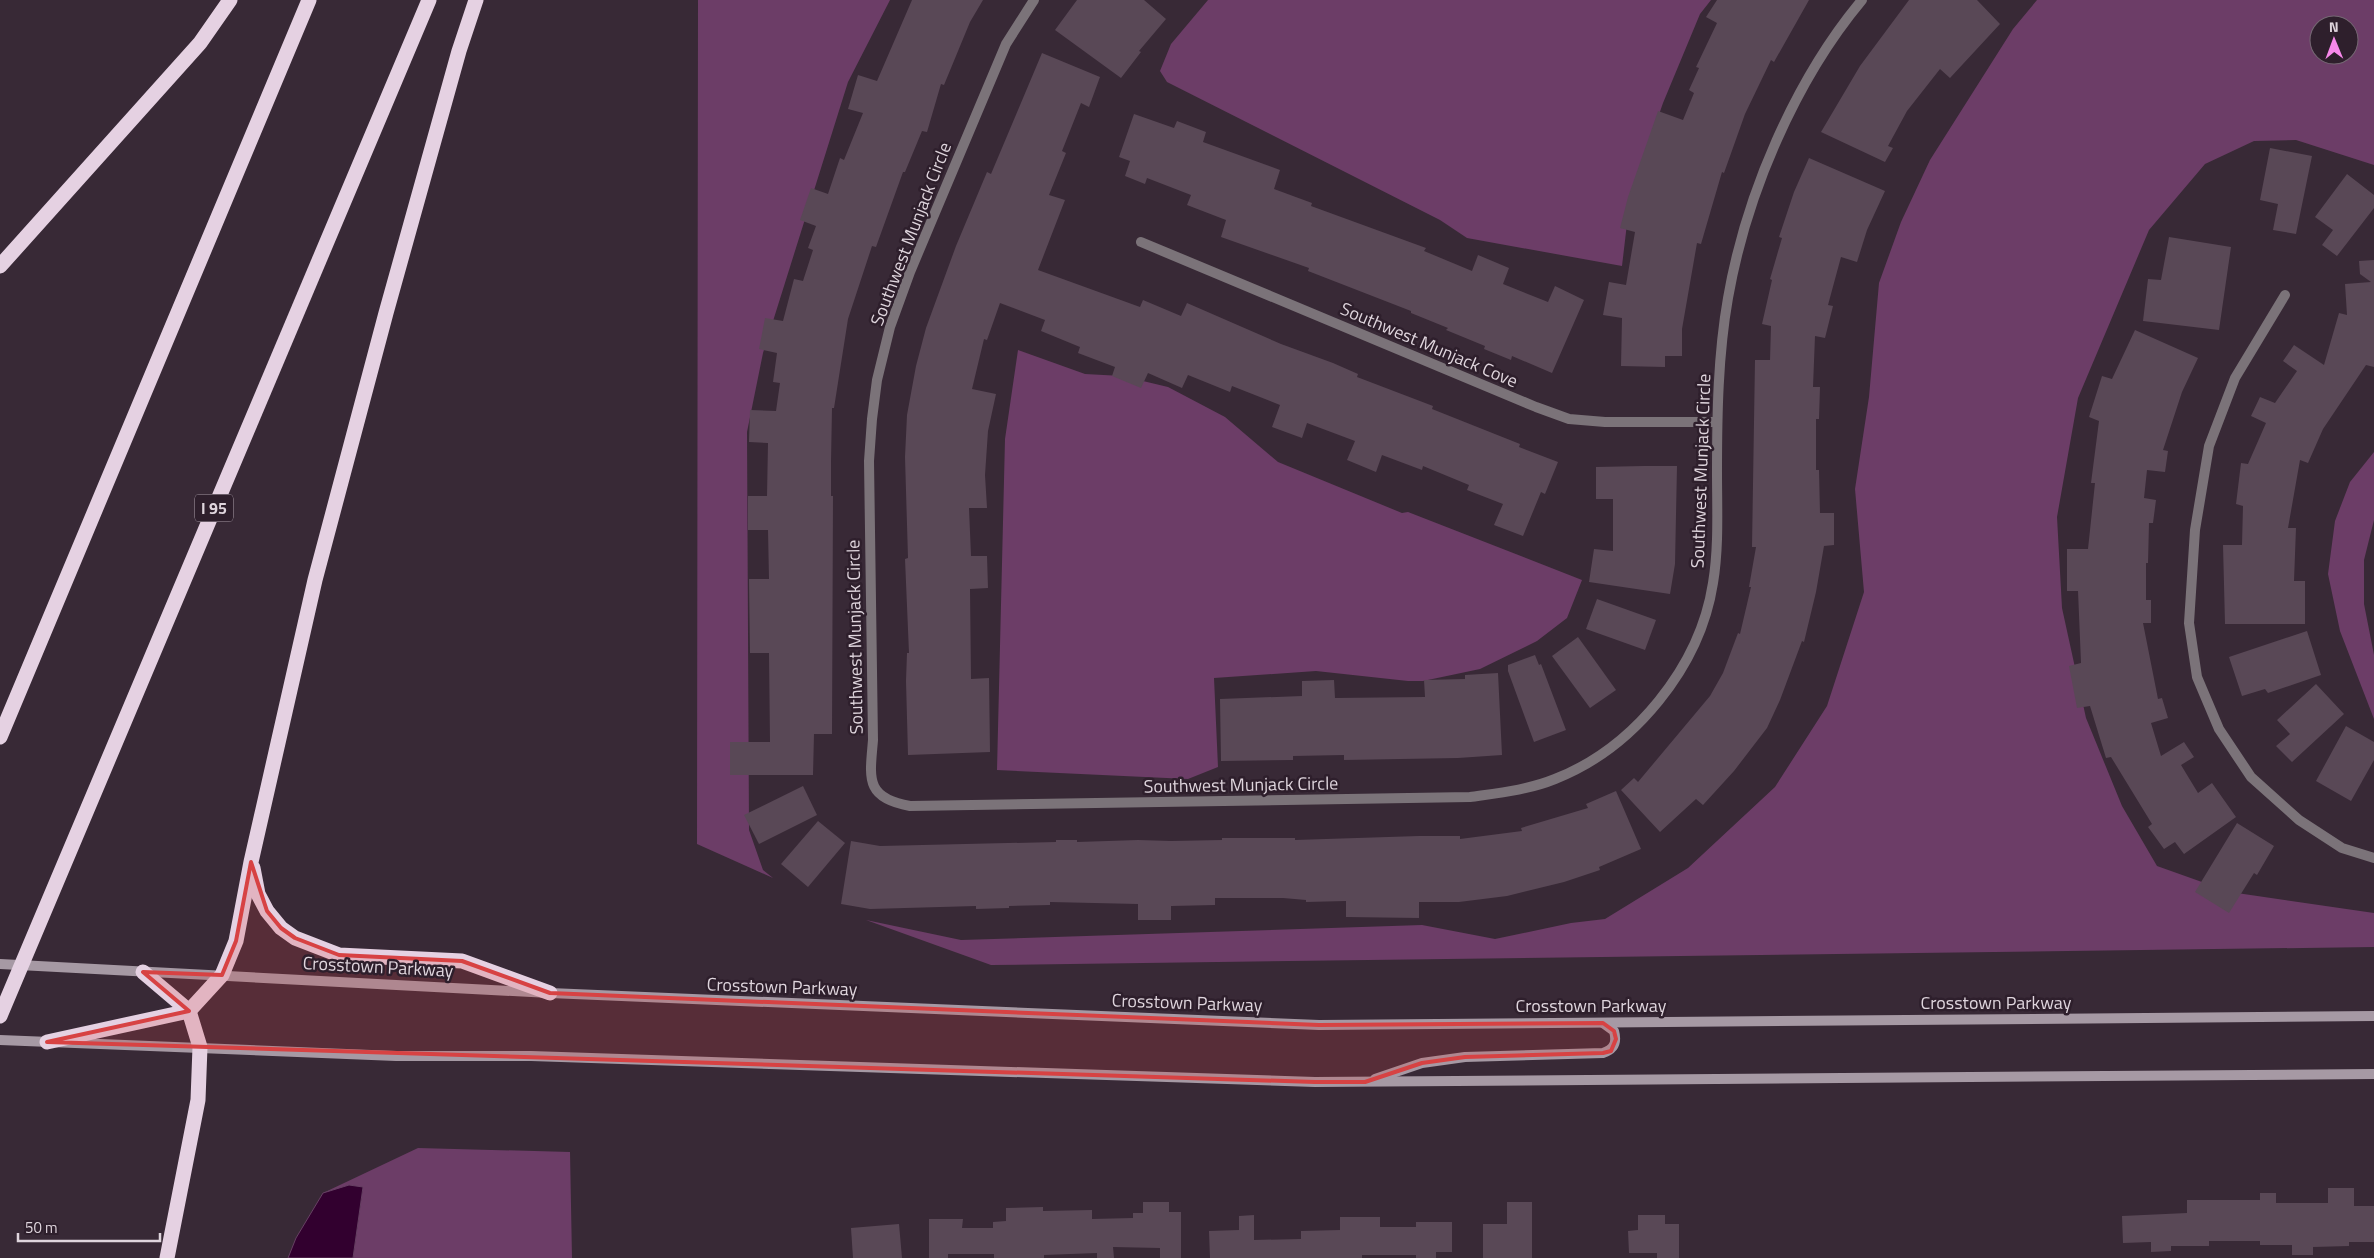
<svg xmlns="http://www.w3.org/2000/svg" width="2374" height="1258" viewBox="0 0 2374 1258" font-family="'Titillium Web',sans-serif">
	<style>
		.green { fill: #6c3d67; fill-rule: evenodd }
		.water { fill: #32002f; stroke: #664063 }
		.building { fill: #594856 }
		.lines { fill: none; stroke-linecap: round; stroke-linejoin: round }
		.minor { stroke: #7b7379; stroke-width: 10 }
		.secondary { stroke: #a699a4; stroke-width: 10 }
		.motorway { stroke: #e5d1e2; stroke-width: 15 }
		.marked { fill: #d74243; fill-opacity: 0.2; stroke: #d74243; stroke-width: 4; stroke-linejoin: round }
		.labels { text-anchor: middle; stroke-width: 5; stroke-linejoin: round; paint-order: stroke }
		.shield { fill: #2e1f2c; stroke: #aa9ea8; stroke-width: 1 }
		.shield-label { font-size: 16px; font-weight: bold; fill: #dfd5dd }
		.street-label { font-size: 18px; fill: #dfd5dd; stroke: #2e1f2c }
	</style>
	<rect width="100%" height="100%" fill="#382936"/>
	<!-- green -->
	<g class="green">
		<path d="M 698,0 L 890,0 L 848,82 L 763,353 L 747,432 L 749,830 L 763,870 L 773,878 L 697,844 Z"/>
		<path d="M 1208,0 L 1711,0 L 1700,14 L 1663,103 L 1630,198 L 1622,266 L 1467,238 L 1440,220 L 1167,82 L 1160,71 L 1171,44 Z"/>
		<path d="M 2037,0 L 2374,0 L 2374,165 L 2296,140 L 2254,141 L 2205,164 L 2149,230 L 2078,398 L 2057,517 L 2062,608 L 2086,718 L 2122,806 L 2157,866 L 2230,892 L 2374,913 L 2374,947 L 991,965 L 866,920 L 961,940 L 1422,925 L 1495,939 L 1571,923 L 1605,919 L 1688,868 L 1775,787 L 1827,706 L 1864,592 L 1855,489 L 1869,397 L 1879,283 L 1901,222 L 1930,160 L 2013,29 ZM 2319,25 L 2349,25 L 2349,55 L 2319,55 Z"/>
		<path d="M 1018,350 L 1085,374 L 1122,376 L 1168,387 L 1225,417 L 1278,462 L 1402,513 L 1408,512 L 1582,580 L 1567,618 L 1537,641 L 1480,669 L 1423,681 L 1408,681 L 1316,671 L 1214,678 L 1218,767 L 1188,779 L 997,770 L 1005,439 Z"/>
		<path d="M 2374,452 L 2374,520 L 2364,560 L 2364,604 L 2374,655 L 2374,719 L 2340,631 L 2328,574 L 2335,521 L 2350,482 Z"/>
		<path d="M 418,1148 L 570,1152 L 572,1258 L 353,1258 L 363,1187 L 323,1193 Z"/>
	</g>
	<!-- water -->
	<path class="water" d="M 349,1185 L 363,1187 L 353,1258 L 288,1258 L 296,1238 L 323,1193 Z"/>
	<!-- building -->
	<g class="building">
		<path d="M 912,0 L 983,0 L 970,22 L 944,85 L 941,84 L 927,132 L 922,131 L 905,172 L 903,172 L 876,247 L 872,246 L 848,319 L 834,408 L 832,408 L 831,462 L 831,496 L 833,496 L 832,734 L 814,734 L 813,775 L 730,775 L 730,742 L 770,742 L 769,653 L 750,653 L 749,579 L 769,579 L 768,530 L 748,530 L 748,496 L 767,496 L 768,443 L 749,442 L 750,410 L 776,411 L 780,383 L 773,382 L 777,353 L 759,349 L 765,318 L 783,321 L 794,279 L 803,281 L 813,250 L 808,248 L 816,226 L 800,220 L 811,188 L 828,194 L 840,158 L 844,160 L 863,113 L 848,109 L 858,75 L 877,81 Z"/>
		<path d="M 1077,0 L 1144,0 L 1166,19 L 1139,51 L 1141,52 L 1121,78 L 1055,30 Z"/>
		<path d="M 1717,0 L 1809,0 L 1774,62 L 1771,60 L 1745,114 L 1724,173 L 1722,172 L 1701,244 L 1697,243 L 1682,329 L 1682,356 L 1665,356 L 1665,367 L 1621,366 L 1622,318 L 1603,315 L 1609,282 L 1626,285 L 1635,232 L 1620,228 L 1628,197 L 1658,111 L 1683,120 L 1694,93 L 1689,90 L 1699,68 L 1696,67 L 1717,23 L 1706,17 Z"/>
		<path d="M 1909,0 L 1977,0 L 2000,24 L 1950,78 L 1940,69 L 1907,111 L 1888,146 L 1893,148 L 1885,162 L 1821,132 L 1860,66 Z"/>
		<path d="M 1042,53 L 1100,77 L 1089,107 L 1081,103 L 1062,151 L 1066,153 L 1049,195 L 1065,200 L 1038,270 L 1140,307 L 1143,300 L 1181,316 L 1187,303 L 1281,344 L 1333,363 L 1358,374 L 1357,377 L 1433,406 L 1432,409 L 1520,444 L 1519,447 L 1558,462 L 1545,494 L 1541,492 L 1523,536 L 1494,525 L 1503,504 L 1467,490 L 1469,485 L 1423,466 L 1422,470 L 1382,455 L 1376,472 L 1347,460 L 1355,441 L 1307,423 L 1302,438 L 1272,427 L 1280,405 L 1232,386 L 1230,392 L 1188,375 L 1182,388 L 1148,373 L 1141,388 L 1112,376 L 1115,367 L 1078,353 L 1080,347 L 1041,331 L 1045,320 L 1000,303 L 987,340 L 984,339 L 972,389 L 996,394 L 988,431 L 985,475 L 987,508 L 969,508 L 971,556 L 987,556 L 988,588 L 970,589 L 971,679 L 989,678 L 990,752 L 908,755 L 906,681 L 907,653 L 909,653 L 905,559 L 908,558 L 905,457 L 907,415 L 916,366 L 926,328 L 956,246 L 987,172 L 991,174 Z"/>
		<path d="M 1134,114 L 1174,128 L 1177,121 L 1206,132 L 1203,142 L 1280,170 L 1274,189 L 1312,203 L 1311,206 L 1426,248 L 1424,251 L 1472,271 L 1478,255 L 1509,268 L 1503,284 L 1548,302 L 1555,286 L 1584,300 L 1552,373 L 1512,356 L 1511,360 L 1484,349 L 1485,346 L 1446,330 L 1448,328 L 1411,313 L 1411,311 L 1308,271 L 1309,268 L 1221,237 L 1226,220 L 1187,205 L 1191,195 L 1147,178 L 1145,184 L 1125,176 L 1130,161 L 1119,157 Z"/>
		<path d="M 2270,148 L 2312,156 L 2296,234 L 2273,230 L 2278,204 L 2260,200 Z"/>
		<path d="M 1809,158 L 1885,191 L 1867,230 L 1857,262 L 1841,257 L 1828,305 L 1833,306 L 1825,338 L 1815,336 L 1813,387 L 1820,387 L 1819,419 L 1816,419 L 1816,470 L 1819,470 L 1820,513 L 1834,513 L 1834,545 L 1824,546 L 1816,592 L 1804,642 L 1802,641 L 1780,700 L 1767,728 L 1734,771 L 1703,805 L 1696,799 L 1660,832 L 1621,790 L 1634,778 L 1638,782 L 1710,696 L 1723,673 L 1738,633 L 1740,634 L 1751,587 L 1749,587 L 1756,547 L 1752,547 L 1755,360 L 1770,360 L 1771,326 L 1762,324 L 1772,280 L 1770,279 L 1782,238 L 1779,237 L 1794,192 Z"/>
		<path d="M 2347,174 L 2374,195 L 2374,208 L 2337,256 L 2322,245 L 2333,230 L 2315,217 Z"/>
		<path d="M 2169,237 L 2231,247 L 2219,330 L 2143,321 L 2148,279 L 2161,280 Z"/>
		<path d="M 2374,260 L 2374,367 L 2366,365 L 2323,429 L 2308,463 L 2300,460 L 2288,528 L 2296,528 L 2294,581 L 2305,581 L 2305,624 L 2225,624 L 2223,545 L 2242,545 L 2243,506 L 2236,504 L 2241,463 L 2248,464 L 2266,423 L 2251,416 L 2260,397 L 2275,403 L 2297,371 L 2283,361 L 2294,345 L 2324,365 L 2339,313 L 2347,315 L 2345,284 L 2371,282 L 2360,274 L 2359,261 Z"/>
		<path d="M 2135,330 L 2198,358 L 2182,392 L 2163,450 L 2168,451 L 2165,472 L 2147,470 L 2144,498 L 2156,500 L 2153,523 L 2149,523 L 2148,563 L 2146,563 L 2146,600 L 2151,600 L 2151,623 L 2143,623 L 2158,699 L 2162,698 L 2168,718 L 2151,723 L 2161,756 L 2184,742 L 2194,757 L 2181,765 L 2198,793 L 2212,783 L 2236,817 L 2184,854 L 2175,842 L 2164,849 L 2148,827 L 2152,824 L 2111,757 L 2106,758 L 2090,706 L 2077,708 L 2069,666 L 2081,663 L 2078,591 L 2067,591 L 2067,549 L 2088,549 L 2095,483 L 2091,483 L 2099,421 L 2089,417 L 2102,376 L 2112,379 Z"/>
		<path d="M 1644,466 L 1677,466 L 1675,564 L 1670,594 L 1589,582 L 1594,549 L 1613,551 L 1613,499 L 1596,499 L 1596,467 Z"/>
		<path d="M 1597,599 L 1656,620 L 1645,650 L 1586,629 Z"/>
		<path d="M 2307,631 L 2321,675 L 2268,693 L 2265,689 L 2242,696 L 2229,657 Z"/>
		<path d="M 1578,637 L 1616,690 L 1590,708 L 1552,656 Z"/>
		<path d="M 1535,655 L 1539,665 L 1541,664 L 1566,730 L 1534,742 L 1508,671 L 1508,665 Z"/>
		<path d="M 1498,673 L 1502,755 L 1458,758 L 1344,760 L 1344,755 L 1293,756 L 1293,760 L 1221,761 L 1220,699 L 1302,696 L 1302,681 L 1334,680 L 1335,698 L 1425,697 L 1424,680 L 1465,679 L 1465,675 Z"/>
		<path d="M 2316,684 L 2344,714 L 2292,762 L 2276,746 L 2290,734 L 2277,720 Z"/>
		<path d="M 2346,726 L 2374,742 L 2374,760 L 2351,801 L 2316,781 Z"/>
		<path d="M 803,786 L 817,815 L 759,844 L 744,815 Z"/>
		<path d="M 1616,791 L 1641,849 L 1599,867 L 1600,870 L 1564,882 L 1507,896 L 1459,902 L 1419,902 L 1419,918 L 1346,917 L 1346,901 L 1306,902 L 1306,900 L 1283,898 L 1215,898 L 1215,905 L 1171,906 L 1171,920 L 1138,920 L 1138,904 L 1050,902 L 1050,905 L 1009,906 L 1009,908 L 976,909 L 976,906 L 870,909 L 841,904 L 851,841 L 880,846 L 1056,842 L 1056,840 L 1077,840 L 1077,842 L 1138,840 L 1171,841 L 1222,840 L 1222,838 L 1295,838 L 1295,840 L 1419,836 L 1460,836 L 1460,839 L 1522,831 L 1521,828 L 1588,808 L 1586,804 Z"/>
		<path d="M 818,821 L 845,843 L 808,887 L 781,864 Z"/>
		<path d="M 2237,823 L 2274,846 L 2257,875 L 2254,873 L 2229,913 L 2195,892 Z"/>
		<path d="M 2328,1188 L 2354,1188 L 2354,1206 L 2374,1206 L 2374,1242 L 2349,1242 L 2349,1246 L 2313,1247 L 2313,1255 L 2292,1255 L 2292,1245 L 2260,1245 L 2260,1241 L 2209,1241 L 2209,1246 L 2171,1246 L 2171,1251 L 2151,1252 L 2151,1242 L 2123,1243 L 2122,1216 L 2187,1213 L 2187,1200 L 2260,1200 L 2260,1193 L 2276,1193 L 2276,1203 L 2328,1203 Z"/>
		<path d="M 1143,1202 L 1169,1202 L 1169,1212 L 1181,1212 L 1181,1258 L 1160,1258 L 1160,1248 L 1113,1247 L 1114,1258 L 1097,1258 L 1097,1253 L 1044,1255 L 1044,1258 L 994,1258 L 994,1254 L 948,1254 L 948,1258 L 929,1258 L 929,1219 L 963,1219 L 962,1228 L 993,1228 L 993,1222 L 1006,1221 L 1006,1208 L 1043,1207 L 1043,1211 L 1092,1210 L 1092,1219 L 1133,1218 L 1133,1213 L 1143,1213 Z"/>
		<path d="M 1507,1202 L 1532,1202 L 1532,1258 L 1483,1258 L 1483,1224 L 1507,1224 Z"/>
		<path d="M 1254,1215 L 1254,1240 L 1301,1239 L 1301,1231 L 1340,1230 L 1340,1217 L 1380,1217 L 1380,1227 L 1416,1227 L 1416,1222 L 1452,1222 L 1452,1252 L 1436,1252 L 1436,1258 L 1416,1258 L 1416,1255 L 1362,1255 L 1362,1258 L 1210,1258 L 1209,1231 L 1239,1230 L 1239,1216 Z"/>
		<path d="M 1638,1215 L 1665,1215 L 1665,1224 L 1679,1224 L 1679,1258 L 1657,1258 L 1657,1253 L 1629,1253 L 1628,1231 L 1638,1230 Z"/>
		<path d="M 899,1224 L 902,1258 L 853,1258 L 851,1228 Z"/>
	</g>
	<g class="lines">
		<!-- minor -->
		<g class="minor">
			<path d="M 1034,0 L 1006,44 L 910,272 L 890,327 L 877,380 L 872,419 L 869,461 L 873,740 C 870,777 864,798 910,806 L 1470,797 C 1498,793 1528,790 1555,779 C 1634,748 1700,667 1713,583 C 1719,547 1717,509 1717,472 C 1717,414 1718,355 1728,298 C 1746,195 1795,80 1862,0"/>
			<path d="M 1141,242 L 1536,407 L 1569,419 L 1605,422 L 1717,422"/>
			<path d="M 2285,295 L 2235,378 L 2209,446 L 2195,530 L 2189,623 L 2197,677 L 2219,729 L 2251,777 L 2299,820 L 2342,848 L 2374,858"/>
		</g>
		<!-- secondary -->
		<g class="secondary">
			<path d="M 0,964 L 550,993 L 1319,1025 L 2374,1016"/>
			<path d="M 0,1040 L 396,1056 L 531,1056 L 1315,1082 L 2374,1074"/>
			<path d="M 1375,1079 L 1422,1063 L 1465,1057 L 1603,1053 C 1615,1049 1617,1042 1614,1031 L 1603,1023"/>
		</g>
		<!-- motorway -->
		<g class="motorway">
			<path d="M 0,266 L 200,43 L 230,0"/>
			<path d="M 0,737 L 309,0"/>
			<path d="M 253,868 L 258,894 L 267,911 L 281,928 L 295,938 L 339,955 L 462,961 L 550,993"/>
			<path d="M 143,972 L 189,1011 L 200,1047 L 198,1100 L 167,1258"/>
			<path d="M 0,1016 L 429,0"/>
			<path d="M 47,1042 L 189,1011 L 222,975 L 236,941 L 251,862 L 315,580 L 386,313 L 459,51 L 476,0"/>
		</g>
	</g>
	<!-- marked area -->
	<path class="marked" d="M 251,862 L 267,911 L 281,928 L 295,938 L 339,955 L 462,961 L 550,993 L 1319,1025 L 1603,1023 L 1614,1031 L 1616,1039 L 1611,1051 L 1603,1053 L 1465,1057 L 1422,1063 L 1365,1082 L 1315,1082 L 47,1042 L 189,1011 L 143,972 L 222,975 L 236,941 Z"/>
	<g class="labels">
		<!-- shield labels -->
		<rect class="shield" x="195" y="494.5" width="38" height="27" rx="4"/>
		<g class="shield-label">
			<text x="214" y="514">I 95</text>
		</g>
		<!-- street labels -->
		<g class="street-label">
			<text transform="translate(911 234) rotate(-69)" y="6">Southwest Munjack Circle</text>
			<text transform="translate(1429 345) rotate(23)" y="6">Southwest Munjack Cove</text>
			<text transform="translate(1701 471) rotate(-88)" y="6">Southwest Munjack Circle</text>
			<text transform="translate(855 637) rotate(-91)" y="6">Southwest Munjack Circle</text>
			<text transform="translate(1241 785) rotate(-1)" y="6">Southwest Munjack Circle</text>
			<text transform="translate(378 967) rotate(3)" y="6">Crosstown Parkway</text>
			<text transform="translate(782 987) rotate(2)" y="6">Crosstown Parkway</text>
			<text transform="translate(1187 1003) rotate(2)" y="6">Crosstown Parkway</text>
			<text x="1996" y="1009">Crosstown Parkway</text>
			<text x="1591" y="1012">Crosstown Parkway</text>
		</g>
	</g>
	<!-- north arrow -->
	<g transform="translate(2334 40) rotate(359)"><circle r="24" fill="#2e1f2c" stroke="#756873"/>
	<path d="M0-4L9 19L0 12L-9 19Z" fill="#f888eb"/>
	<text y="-8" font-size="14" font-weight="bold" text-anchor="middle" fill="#dfd5dd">N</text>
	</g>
	<!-- scale -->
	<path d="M18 1233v8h142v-8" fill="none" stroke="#dfd5dd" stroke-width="2.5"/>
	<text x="25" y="1233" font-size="15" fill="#dfd5dd" stroke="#2e1f2c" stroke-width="4" paint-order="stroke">50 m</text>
</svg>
